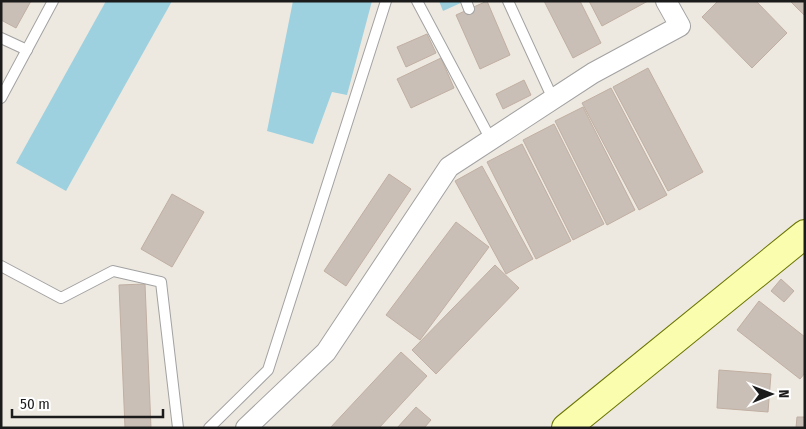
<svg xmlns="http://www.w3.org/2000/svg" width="806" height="429" viewBox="0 0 806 429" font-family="'Fira Sans Condensed',sans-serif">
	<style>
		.water { fill: #9dd1df }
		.building { fill: #cabfb6; stroke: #c0afa2 }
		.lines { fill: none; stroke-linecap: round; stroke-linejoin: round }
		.lane-casing { stroke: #a2a2a2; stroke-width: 12 }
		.street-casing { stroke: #a2a2a2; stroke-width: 22 }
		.secondary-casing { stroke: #6a7500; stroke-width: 30 }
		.lane { stroke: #fff; stroke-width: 10 }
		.street { stroke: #fff; stroke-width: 20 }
		.secondary { stroke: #fafdae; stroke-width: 28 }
	</style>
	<rect width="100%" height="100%" fill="#eee9e0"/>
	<!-- water -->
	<g class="water">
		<path d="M 106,1 L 172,1 L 66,191 L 16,163 Z"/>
		<path d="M 293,1 L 372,1 L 347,95 L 332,92 L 313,144 L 267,131 Z"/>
		<path d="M 439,1 L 465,1 L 443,11 Z"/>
	</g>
	<!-- building -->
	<g class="building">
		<path d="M 1,1 L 31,1 L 16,28 L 1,20 Z"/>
		<path d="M 487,1 L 510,55 L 480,69 L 456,15 Z"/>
		<path d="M 544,1 L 580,1 L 601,43 L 573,58 Z"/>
		<path d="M 589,1 L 648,1 L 602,26 Z"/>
		<path d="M 718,1 L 756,1 L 787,33 L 752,68 L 702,17 Z"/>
		<path d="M 790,1 L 805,1 L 805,16 Z"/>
		<path d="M 427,34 L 436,53 L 406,67 L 397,47 Z"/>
		<path d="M 441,58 L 454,88 L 411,108 L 397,79 Z"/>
		<path d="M 648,68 L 703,172 L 668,191 L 613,87 Z"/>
		<path d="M 524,80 L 531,95 L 503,109 L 496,94 Z"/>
		<path d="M 611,88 L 667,195 L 639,210 L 582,103 Z"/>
		<path d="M 583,107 L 635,210 L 607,225 L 555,121 Z"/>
		<path d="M 554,124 L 604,224 L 573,240 L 523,140 Z"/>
		<path d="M 522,144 L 571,241 L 536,259 L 487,162 Z"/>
		<path d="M 482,166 L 533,259 L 506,274 L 455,181 Z"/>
		<path d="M 389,174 L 411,189 L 346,286 L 324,271 Z"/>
		<path d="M 172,194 L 204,212 L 172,267 L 141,249 Z"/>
		<path d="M 456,222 L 489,247 L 420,340 L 386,315 Z"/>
		<path d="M 495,265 L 519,288 L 436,374 L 412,350 Z"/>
		<path d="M 781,279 L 794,291 L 784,302 L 771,291 Z"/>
		<path d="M 145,284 L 151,428 L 125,428 L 119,285 Z"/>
		<path d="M 759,301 L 805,337 L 805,373 L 800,379 L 737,330 Z"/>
		<path d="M 401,352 L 427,376 L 379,428 L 330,428 Z"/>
		<path d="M 719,370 L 771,374 L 768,412 L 717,408 Z"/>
		<path d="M 416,407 L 431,420 L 424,428 L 397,428 Z"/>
		<path d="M 797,417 L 805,417 L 805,428 L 796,428 Z"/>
	</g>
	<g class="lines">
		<defs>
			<g id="lane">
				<path d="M 417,1 L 491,140"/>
				<path d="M 466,1 L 469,9"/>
				<path d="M 508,1 L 553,99"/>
				<path d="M 1,38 L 27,50"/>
				<path d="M 1,98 L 53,1"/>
				<path d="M 1,266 L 61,298 L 113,271 L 161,282 L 178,428"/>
				<path d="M 209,428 L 268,370 L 386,1"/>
			</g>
			<path id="street" d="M 246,428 L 326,352 L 449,167 L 593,73 L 680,26 L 666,1"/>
			<path id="secondary" d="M 566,428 L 805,234"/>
		</defs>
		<!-- lane casing -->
		<use href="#lane" class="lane-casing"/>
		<!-- street casing -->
		<use href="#street" class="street-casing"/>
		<!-- secondary casing -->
		<use href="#secondary" class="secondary-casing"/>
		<!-- lane -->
		<use href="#lane" class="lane"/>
		<!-- street -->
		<use href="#street" class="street"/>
		<!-- secondary -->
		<use href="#secondary" class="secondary"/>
	</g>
	<!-- border -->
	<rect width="806" height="429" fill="none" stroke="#1b1b1b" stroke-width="5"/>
	<!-- north arrow -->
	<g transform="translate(771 394) rotate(89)" stroke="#ffffff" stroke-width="4" paint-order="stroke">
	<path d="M0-4L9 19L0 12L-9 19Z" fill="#1b1b1b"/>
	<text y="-8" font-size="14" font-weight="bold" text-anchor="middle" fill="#1b1b1b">N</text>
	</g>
	<!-- scale -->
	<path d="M12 409v8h151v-8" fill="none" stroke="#1b1b1b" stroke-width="2.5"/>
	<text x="20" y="409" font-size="15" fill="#1b1b1b" stroke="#ffffff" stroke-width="4" paint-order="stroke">50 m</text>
</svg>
